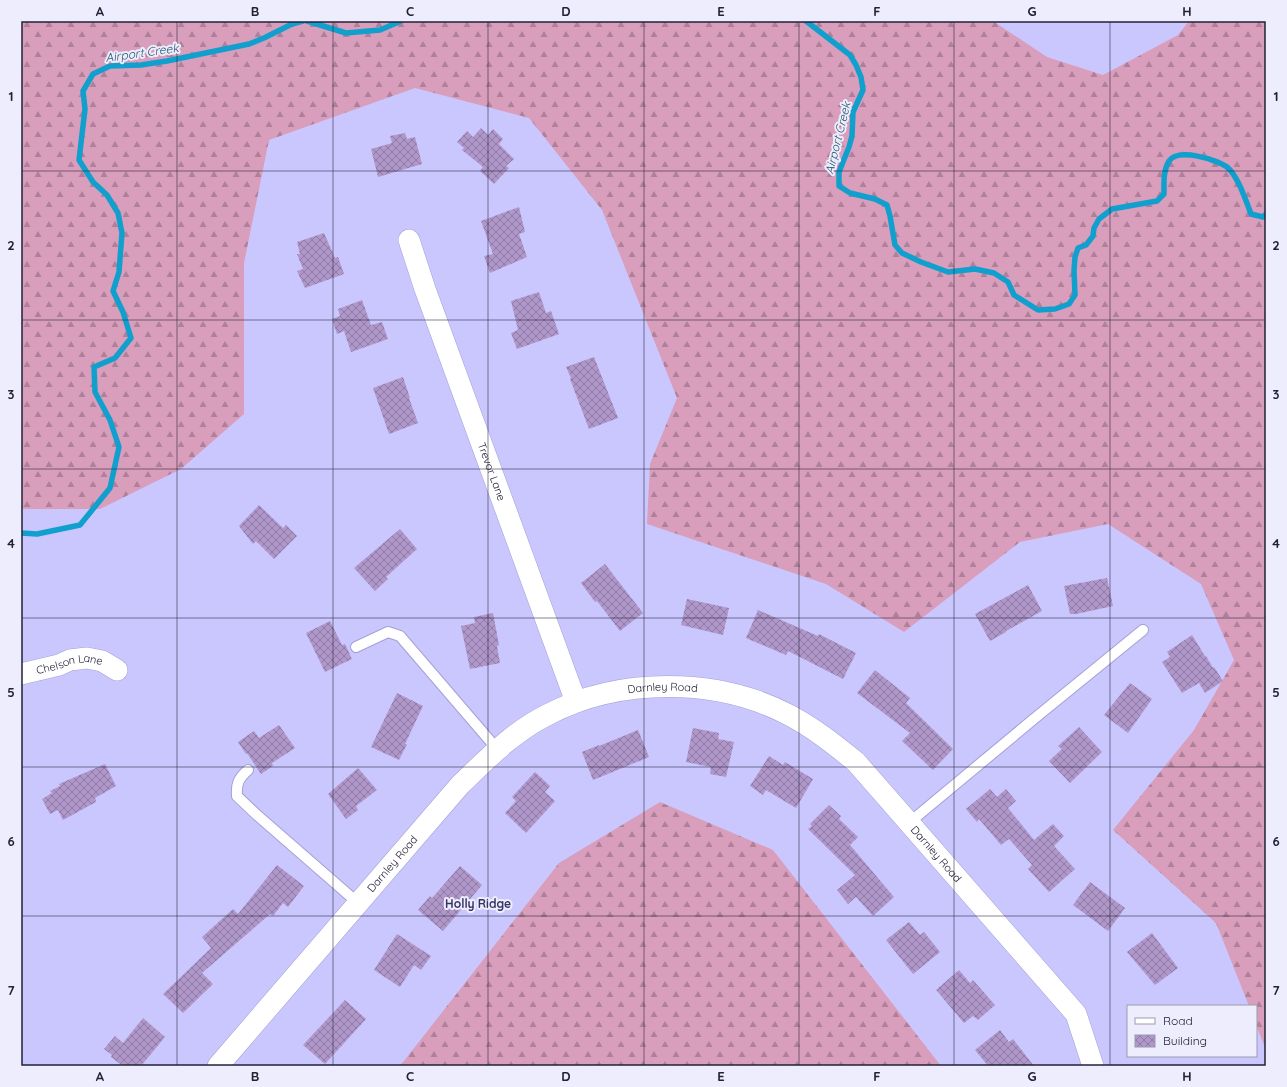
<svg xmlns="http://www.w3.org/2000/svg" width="1287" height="1087" viewBox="0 0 1287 1087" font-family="Quicksand,sans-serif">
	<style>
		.forest { fill: url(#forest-firs) }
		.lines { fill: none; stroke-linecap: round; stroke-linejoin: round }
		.stream { stroke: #11a0cd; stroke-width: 5.5 }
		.building { fill: url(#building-cross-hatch) }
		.service-casing { stroke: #a3a0d6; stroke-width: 12 }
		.minor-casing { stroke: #a3a0d6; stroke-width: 22 }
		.service { stroke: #fff; stroke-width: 10 }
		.minor { stroke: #fff; stroke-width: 21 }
		.grid { fill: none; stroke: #232136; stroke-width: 1; stroke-opacity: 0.55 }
		.labels { text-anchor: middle; stroke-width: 4; stroke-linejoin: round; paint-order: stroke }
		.street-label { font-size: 11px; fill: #232136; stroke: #ededfe }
		.water-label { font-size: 12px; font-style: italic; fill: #25566a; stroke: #ededfe }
		.neighbourhood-label { font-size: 12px; font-weight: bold; fill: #383361; stroke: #ededfe }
		.neatline { fill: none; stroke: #232136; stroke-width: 1.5 }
		.grid-label { font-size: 13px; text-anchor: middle; font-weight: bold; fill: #232136 }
	</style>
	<defs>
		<pattern id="forest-firs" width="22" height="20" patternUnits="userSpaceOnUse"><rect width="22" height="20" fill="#d89ebc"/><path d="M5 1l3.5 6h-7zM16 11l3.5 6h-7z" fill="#af809a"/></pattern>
		<pattern id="building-cross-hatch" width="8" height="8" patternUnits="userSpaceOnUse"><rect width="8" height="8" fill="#b097ca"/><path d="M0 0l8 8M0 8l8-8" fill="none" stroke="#8f7ba5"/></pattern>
	</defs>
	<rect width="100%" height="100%" fill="#cac7ff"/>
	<!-- forest -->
	<g class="forest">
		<path d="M 21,21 L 993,21 L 1047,57 L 1103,75 L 1178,35 L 1189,21 L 1266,21 L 1266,1050 L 1256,1025 L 1256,1006 L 1249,1006 L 1216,923 L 1113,830 L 1194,730 L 1234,660 L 1201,584 L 1108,524 L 1020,542 L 904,632 L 826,584 L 647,524 L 650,464 L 677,398 L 602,210 L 529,118 L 415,88 L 269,140 L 244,263 L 244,414 L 181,469 L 100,509 L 21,509 Z"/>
		<path d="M 660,802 L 773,850 L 941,1066 L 400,1066 L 559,863 Z"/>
	</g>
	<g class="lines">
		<!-- stream -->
		<g class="stream">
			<path d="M 307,21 L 346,33 L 380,30 L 401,21"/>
			<path d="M 806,21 L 850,55 L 856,65 L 861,77 L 863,90 L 853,112 L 852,136 L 849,147 L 839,172 L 839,186 L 850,193 L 875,199 L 887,205 L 890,216 L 895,245 L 902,253 L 921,262 L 948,272 L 975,269 L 994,273 L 1008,282 L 1014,295 L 1038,310 L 1055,309 L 1069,304 L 1075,295 L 1074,270 L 1075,257 L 1078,248 L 1086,245 L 1093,236 L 1094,228 L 1099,219 L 1112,209 L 1157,201 L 1164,194 C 1164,182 1163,171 1169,161 C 1178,147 1217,160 1227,167 C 1238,176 1246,201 1251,214 L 1263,217 L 1266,214"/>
			<path d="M 21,533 L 37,534 L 80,525 L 110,488 L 119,447 L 110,420 L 95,392 L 94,367 L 115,358 L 131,338 L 123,312 L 113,291 L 119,272 L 122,233 L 118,213 L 107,195 L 93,182 L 79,160 L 85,109 L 83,91 L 93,74 L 110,66 L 141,65 L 167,61 L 249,44 L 264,38 L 292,24 L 303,21"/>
		</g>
	</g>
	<!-- building -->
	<g class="building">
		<path d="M 481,128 L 488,135 L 493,129 L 503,139 L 499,144 L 514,159 L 506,166 L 509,168 L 494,184 L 480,171 L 483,167 L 462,150 L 464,148 L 457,142 L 467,131 L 473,137 Z"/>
		<path d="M 405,133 L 407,139 L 415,137 L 422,164 L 378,177 L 371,149 L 392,143 L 390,136 Z"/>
		<path d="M 519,207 L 525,232 L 519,234 L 527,257 L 490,273 L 484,256 L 493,254 L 481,221 Z"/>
		<path d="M 324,233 L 335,258 L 338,257 L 344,274 L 305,288 L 297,271 L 303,269 L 297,254 L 300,254 L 297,242 Z"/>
		<path d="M 539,292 L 546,313 L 551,311 L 559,334 L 517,349 L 511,333 L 518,330 L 511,301 Z"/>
		<path d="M 362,300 L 371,325 L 382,322 L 388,339 L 351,352 L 344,331 L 337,334 L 332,319 L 340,316 L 338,309 Z"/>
		<path d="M 594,357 L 618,418 L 589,429 L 570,379 L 571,378 L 566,367 Z"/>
		<path d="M 403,377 L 410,398 L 409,398 L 418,423 L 389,434 L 373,388 Z"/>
		<path d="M 259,505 L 283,528 L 286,525 L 297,536 L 274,559 L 256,541 L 253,544 L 239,526 Z"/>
		<path d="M 400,529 L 417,549 L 386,577 L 388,579 L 375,591 L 354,568 Z"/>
		<path d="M 605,564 L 643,613 L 620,631 L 597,601 L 595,602 L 581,583 Z"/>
		<path d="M 1107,578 L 1113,606 L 1076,614 L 1070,614 L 1064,586 Z"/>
		<path d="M 1028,585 L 1042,611 L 1006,631 L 1006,632 L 990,641 L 975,614 Z"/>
		<path d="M 687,599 L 729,608 L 723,635 L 681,625 Z"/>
		<path d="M 758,610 L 818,636 L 819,634 L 856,653 L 843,679 L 788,651 L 786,655 L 746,638 Z"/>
		<path d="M 493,613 L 499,645 L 497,646 L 500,663 L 470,669 L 461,626 L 475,623 L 474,617 Z"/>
		<path d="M 330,621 L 342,645 L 345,644 L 352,659 L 325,672 L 306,633 Z"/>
		<path d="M 1192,635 L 1205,656 L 1206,656 L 1213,668 L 1214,667 L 1223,681 L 1205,693 L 1199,683 L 1182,693 L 1162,662 L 1170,657 L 1167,652 Z"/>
		<path d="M 875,670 L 910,698 L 906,703 L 953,749 L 933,770 L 902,741 L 910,733 L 857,693 Z"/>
		<path d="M 1130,683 L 1152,699 L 1128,733 L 1104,715 Z"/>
		<path d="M 397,693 L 423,706 L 405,744 L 407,744 L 399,760 L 371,747 Z"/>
		<path d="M 279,725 L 295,748 L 272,763 L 273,766 L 261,774 L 247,753 L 246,754 L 238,742 L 254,731 L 259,738 Z"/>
		<path d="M 1079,727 L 1102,752 L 1070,783 L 1049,761 L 1062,749 L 1058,746 Z"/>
		<path d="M 693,728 L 719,733 L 718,739 L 734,742 L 726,777 L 710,774 L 711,767 L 686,762 Z"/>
		<path d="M 638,730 L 649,757 L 593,780 L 582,752 L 599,745 L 599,746 Z"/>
		<path d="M 769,756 L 783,765 L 785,762 L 813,779 L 796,808 L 766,790 L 763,795 L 750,786 Z"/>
		<path d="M 105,764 L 116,786 L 95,798 L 96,802 L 63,820 L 58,810 L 50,814 L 42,799 L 52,793 L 50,791 L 60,786 L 59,784 Z"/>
		<path d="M 358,768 L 377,790 L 356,806 L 358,810 L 346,819 L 328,794 Z"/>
		<path d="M 535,772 L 550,786 L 545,792 L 555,801 L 526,833 L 505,813 L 516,801 L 512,797 Z"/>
		<path d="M 990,789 L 997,797 L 1006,789 L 1016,801 L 1008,808 L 1034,840 L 1053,824 L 1064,836 L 1054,846 L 1075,869 L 1049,892 L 1028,869 L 1032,865 L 1009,839 L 1001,845 L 979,819 L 977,822 L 966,809 Z"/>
		<path d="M 829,805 L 841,816 L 839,819 L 858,837 L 850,845 L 894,897 L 873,916 L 856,897 L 848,904 L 837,890 L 855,875 L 808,829 L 812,826 L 810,824 Z"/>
		<path d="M 277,865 L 304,886 L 288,907 L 283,903 L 273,916 L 270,914 L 202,973 L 213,984 L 183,1013 L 163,994 L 211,948 L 202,937 L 233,909 L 238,914 Z"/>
		<path d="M 460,866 L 482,885 L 443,931 L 418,910 L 430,896 L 432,898 Z"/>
		<path d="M 1090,882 L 1125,908 L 1108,931 L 1073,905 Z"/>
		<path d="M 909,922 L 920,935 L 924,932 L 940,952 L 913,974 L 886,940 Z"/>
		<path d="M 1152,933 L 1178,968 L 1155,985 L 1127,952 Z"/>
		<path d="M 397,934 L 431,956 L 421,970 L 414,965 L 400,987 L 374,970 Z"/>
		<path d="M 959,970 L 970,983 L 973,980 L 995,1005 L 978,1020 L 973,1016 L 964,1023 L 936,990 Z"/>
		<path d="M 345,1000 L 366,1019 L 325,1064 L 303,1045 Z"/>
		<path d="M 143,1018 L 165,1037 L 141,1066 L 123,1066 L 111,1057 L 112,1055 L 104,1049 L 115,1036 L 123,1043 Z"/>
		<path d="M 1000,1030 L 1009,1042 L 1013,1039 L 1034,1066 L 988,1066 L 975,1050 Z"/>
	</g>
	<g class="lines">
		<defs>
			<g id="service">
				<path d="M 356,647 L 388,632 L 400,636 L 497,749"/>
				<path d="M 248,770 C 239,778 236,783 237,796 L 257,815 L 358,903"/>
				<path d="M 910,822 L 1035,718 L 1143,630"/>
			</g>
			<g id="minor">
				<path id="s1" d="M 409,240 L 425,289 L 576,702"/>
				<path id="s2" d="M 21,674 L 59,665 L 70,660 L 87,658 L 102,661 L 117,670"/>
				<path id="s3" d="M 218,1066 L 460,785 C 487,759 513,732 547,715 C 619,677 717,677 789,715 C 814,728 835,745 856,762 L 1076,1014 L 1093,1066"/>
			</g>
		</defs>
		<!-- service casing -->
		<use href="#service" class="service-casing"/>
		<!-- minor casing -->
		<use href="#minor" class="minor-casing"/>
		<!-- service -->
		<use href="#service" class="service"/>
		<!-- minor -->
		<use href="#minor" class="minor"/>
	</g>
	<!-- grid -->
	<path class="grid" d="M 177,21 L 177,1066M 333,21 L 333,1066M 488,21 L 488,1066M 644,21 L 644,1066M 799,21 L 799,1066M 954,21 L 954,1066M 1110,21 L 1110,1066M 21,171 L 1266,171M 21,320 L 1266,320M 21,469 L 1266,469M 21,618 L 1266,618M 21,767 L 1266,767M 21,916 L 1266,916"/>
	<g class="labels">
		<!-- street labels -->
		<g class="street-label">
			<text dy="4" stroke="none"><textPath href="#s1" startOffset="246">Trevor Lane</textPath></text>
			<text dy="4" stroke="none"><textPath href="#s2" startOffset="50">Chelson Lane</textPath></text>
			<text dy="4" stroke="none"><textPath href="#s3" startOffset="603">Darnley Road</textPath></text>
			<text dy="4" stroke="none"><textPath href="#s3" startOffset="938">Darnley Road</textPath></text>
			<text dy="4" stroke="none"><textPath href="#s3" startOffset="267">Darnley Road</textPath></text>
		</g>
		<!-- water labels -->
		<g class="water-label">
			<text transform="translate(142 53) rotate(-8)" y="4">Airport Creek</text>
			<text transform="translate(838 138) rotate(-76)" y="4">Airport Creek</text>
		</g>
		<!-- neighbourhood labels -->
		<g class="neighbourhood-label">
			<text x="478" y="908">Holly Ridge</text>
		</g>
	</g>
	<!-- border -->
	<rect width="1287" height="1087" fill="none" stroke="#ededfe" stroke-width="44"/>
	<!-- legend -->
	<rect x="1127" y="1005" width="130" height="52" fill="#ededfe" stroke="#9c9bae"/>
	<rect x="1135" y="1018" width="20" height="6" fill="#ffffff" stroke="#9c9bae"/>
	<text x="1163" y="1025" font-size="12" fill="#232136">Road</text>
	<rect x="1135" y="1035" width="20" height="12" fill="url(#building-cross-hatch)" stroke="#9c9bae"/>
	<text x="1163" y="1045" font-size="12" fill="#232136">Building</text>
	<rect x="22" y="22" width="1243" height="1043" class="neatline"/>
	<g class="grid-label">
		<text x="100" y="16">A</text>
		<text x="255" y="16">B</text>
		<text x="410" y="16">C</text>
		<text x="566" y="16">D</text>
		<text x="721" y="16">E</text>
		<text x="877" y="16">F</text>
		<text x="1032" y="16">G</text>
		<text x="1187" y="16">H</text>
		<text x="11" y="101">1</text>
		<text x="1276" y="101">1</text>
		<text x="11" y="250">2</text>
		<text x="1276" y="250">2</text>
		<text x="11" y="399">3</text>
		<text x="1276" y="399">3</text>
		<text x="11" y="548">4</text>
		<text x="1276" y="548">4</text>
		<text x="11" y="697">5</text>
		<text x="1276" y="697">5</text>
		<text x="11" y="846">6</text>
		<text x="1276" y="846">6</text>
		<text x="11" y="995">7</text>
		<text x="1276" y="995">7</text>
		<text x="100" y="1081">A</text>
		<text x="255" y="1081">B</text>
		<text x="410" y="1081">C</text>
		<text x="566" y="1081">D</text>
		<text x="721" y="1081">E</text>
		<text x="877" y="1081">F</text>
		<text x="1032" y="1081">G</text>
		<text x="1187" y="1081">H</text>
	</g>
</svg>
